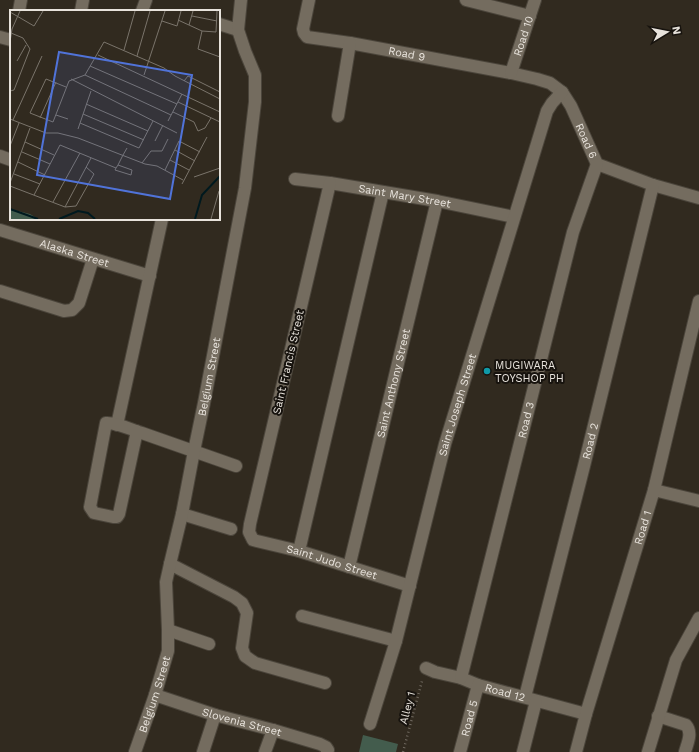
<svg xmlns="http://www.w3.org/2000/svg" width="699" height="752" viewBox="0 0 699 752" font-family="'Work Sans',sans-serif">
	<style>
		.green { fill: #435c4d }
		.lines { fill: none; stroke-linecap: round; stroke-linejoin: round }
		.minor-casing { stroke: #4b453b; stroke-width: 14 }
		.path { stroke: #716a61; stroke-width: 2.5; stroke-dasharray: 1 3; stroke-linecap: butt }
		.minor { stroke: #746c5f; stroke-width: 12 }
		.culture-dot { fill: #0f9aa8; stroke: #17130e; stroke-width: 1.5 }
		.labels { text-anchor: middle; stroke-width: 4; stroke-linejoin: round; paint-order: stroke }
		.street-label { font-size: 11px; fill: #e8e3dc; stroke: #17130e }
		.poi-label { font-size: 11px; fill: #e8e3dc; stroke: #17130e; text-anchor: start }
		.inset-river { fill: none; stroke: #00191e; stroke-width: 2 }
		.inset-road { fill: none; stroke: #7a746b; stroke-width: 1 }
		.view { fill: #5073d9; fill-opacity: 0.15; stroke: #5073d9; stroke-width: 2 }
		.inset-edge { fill: none; stroke: #e8e3dc; stroke-width: 2 }
	</style>
	<rect width="100%" height="100%" fill="#312a1f"/>
	<!-- green -->
	<path class="green" d="M 363,735 L 398,744 L 396,752 L 359,752 Z"/>
	<g class="lines">
		<defs>
			<g id="minor">
				<path id="s1" d="M 309,0 L 303,29 L 304,33 L 307,37 L 350,43 L 511,73 L 537,79 L 550,83 L 562,92 L 571,106 L 597,164 L 653,185 L 699,198"/>
				<path d="M 466,0 L 530,16"/>
				<path d="M 19,11 L 21,0"/>
				<path d="M 81,11 L 83,0"/>
				<path d="M 142,11 L 146,0"/>
				<path d="M 219,24 L 238,30"/>
				<path d="M 0,37 L 11,40"/>
				<path id="s2" d="M 511,73 L 535,0"/>
				<path d="M 338,116 L 350,43"/>
				<path d="M 0,156 L 11,160"/>
				<path id="s3" d="M 295,179 L 330,183 L 437,201 L 514,217"/>
				<path id="s4" d="M 330,183 L 250,524 L 249,532 L 253,540 L 299,551 L 410,586"/>
				<path id="s5" d="M 0,230 L 150,276"/>
				<path d="M 0,291 L 64,311 L 72,310 L 79,303 L 93,259"/>
				<path d="M 117,425 L 162,219"/>
				<path d="M 137,431 L 119,514 L 117,517 L 113,517 L 94,513 L 90,507 L 106,423 C 116,422 132,430 142,433 C 173,444 205,455 236,466"/>
				<path d="M 654,490 L 699,501"/>
				<path d="M 182,514 L 231,529"/>
				<path d="M 299,551 L 383,192"/>
				<path d="M 170,564 L 234,597 L 242,603 L 247,613 L 242,648 L 245,656 L 255,663 L 325,683"/>
				<path id="s6" d="M 349,567 L 437,201"/>
				<path d="M 302,616 L 396,641"/>
				<path d="M 168,630 L 209,644"/>
				<path id="s7" d="M 426,668 L 435,672 L 461,678 L 478,685 L 586,714"/>
				<path id="s8" d="M 461,678 L 573,232 L 597,164"/>
				<path id="s9" d="M 155,695 L 215,715 L 273,730 L 320,744 L 326,747 L 328,750 L 327,752"/>
				<path id="s10" d="M 525,697 L 584,466 L 653,185"/>
				<path d="M 658,716 L 686,725 C 693,733 687,744 685,752"/>
				<path id="s11" d="M 370,724 L 396,641 L 445,444 L 547,111 L 552,103 L 562,92"/>
				<path id="s12" d="M 135,752 L 155,695 L 168,651 L 168,630 L 166,582 L 170,564 L 182,514 L 194,451 L 204,403 L 245,188 L 255,102 L 255,75 L 245,51 L 238,30 L 241,0"/>
				<path d="M 203,752 L 215,715"/>
				<path d="M 265,752 L 273,730"/>
				<path id="s13" d="M 460,752 L 478,685"/>
				<path d="M 523,752 L 536,701"/>
				<path id="s14" d="M 576,752 L 586,714 L 654,490 L 699,301"/>
				<path d="M 648,752 L 676,660 L 699,618"/>
			</g>
		</defs>
		<!-- minor casing -->
		<use href="#minor" class="minor-casing"/>
		<!-- path -->
		<path class="path" d="M 403,752 L 422,681"/>
		<!-- minor -->
		<use href="#minor" class="minor"/>
	</g>
	<!-- markers -->
	<circle class="culture-dot" cx="487" cy="371" r="4"/>
	<g class="labels">
		<!-- street labels -->
		<g class="street-label">
			<text dy="4" stroke="none"><textPath href="#s2" startOffset="39">Road 10</textPath></text>
			<text dy="4" stroke="none"><textPath href="#s1" startOffset="140">Road 9</textPath></text>
			<text dy="4" stroke="none"><textPath href="#s1" startOffset="356">Road 6</textPath></text>
			<text dy="4" stroke="none"><textPath href="#s3" startOffset="111">Saint Mary Street</textPath></text>
			<text dy="4" stroke="none"><textPath href="#s5" startOffset="78">Alaska Street</textPath></text>
			<text transform="translate(288 362) rotate(-77)" y="4">Saint Francis Street</text>
			<text dy="4" stroke="none"><textPath href="#s12" startOffset="385">Belgium Street</textPath></text>
			<text dy="4" stroke="none"><textPath href="#s6" startOffset="189">Saint Anthony Street</textPath></text>
			<text dy="4" stroke="none"><textPath href="#s11" startOffset="331">Saint Joseph Street</textPath></text>
			<text dy="4" stroke="none"><textPath href="#s8" startOffset="266">Road 3</textPath></text>
			<text dy="4" stroke="none"><textPath href="#s10" startOffset="264">Road 2</textPath></text>
			<text dy="4" stroke="none"><textPath href="#s14" startOffset="234">Road 1</textPath></text>
			<text dy="4" stroke="none"><textPath href="#s4" startOffset="449">Saint Judo Street</textPath></text>
			<text dy="4" stroke="none"><textPath href="#s7" startOffset="83">Road 12</textPath></text>
			<text dy="4" stroke="none"><textPath href="#s12" startOffset="61">Belgium Street</textPath></text>
			<text transform="translate(407 708) rotate(-75)" y="4">Alley 1</text>
			<text dy="4" stroke="none"><textPath href="#s13" startOffset="35">Road 5</textPath></text>
			<text dy="4" stroke="none"><textPath href="#s9" startOffset="91">Slovenia Street</textPath></text>
		</g>
		<!-- poi labels -->
		<g class="poi-label">
			<text x="495" y="369">MUGIWARA<tspan x="495" dy="13">TOYSHOP PH</tspan></text>
		</g>
	</g>
	<!-- overview -->
	<g transform="translate(10 10)">
		<rect width="210" height="210" fill="#312a1f"/>
		<path d="M 0,199 L 20,204 L 28,209 L 0,209 Z" fill="#435c4d"/>
		<path class="inset-river" d="M 0,199 L 28,209M 49,209 L 68,201 L 78,203 L 85,209M 185,209 L 192,185 L 210,166"/>
		<path class="inset-road" d="M 0,2 L 24,16 L 33,1M 182,6 L 207,11M 168,10 L 192,21 L 206,22 L 207,1M 152,11 L 167,16 L 171,1M 179,15 L 183,1M 192,21 L 188,39 L 210,47M 0,32 L 2,19 L 10,1M 114,40 L 125,1M 88,45 L 210,102M 127,46 L 140,1M 7,51 L 16,35M 80,56 L 167,94M 75,65 L 161,105M 134,65 L 155,1M 61,69 L 167,123M 174,71 L 178,66 L 210,82M 56,77 L 36,69 L 20,103 L 43,112 L 59,71 L 75,65 L 94,32 L 154,58 L 165,66 L 210,89M 0,81 L 4,80 L 20,39 L 13,28 L 1,23M 168,92 L 210,112M 76,94 L 138,121M 163,102 L 184,112 L 188,121 L 195,118 L 201,108M 73,104 L 134,130M 46,105 L 58,109M 30,108 L 46,72M 0,109 L 36,123 L 48,123 L 68,128 L 135,154 L 147,156 L 173,170M 3,110 L 32,46M 158,111 L 172,84M 70,113 L 129,138 L 143,111M 68,119 L 81,81M 145,131 L 153,115M 15,132 L 44,145M 0,136 L 9,113M 165,140 L 185,151M 12,142 L 40,154M 160,150 L 179,160M 8,152 L 35,165M 132,153 L 141,141 L 152,141 L 158,129M 108,155 L 122,160 L 121,165 L 105,160 L 106,158 L 108,155 L 113,145 L 117,138M 155,160 L 169,131 L 190,142M 4,164 L 30,174M 184,167 L 210,158M 0,173 L 20,118M 172,174 L 197,127M 0,176 L 55,197 L 66,196 L 84,164 L 76,157M 24,185 L 50,135 L 106,158M 43,192 L 70,143M 55,197 L 81,148M 201,209 L 209,181"/>
		<path class="view" d="M 49,42 L 182,65 L 160,189 L 27,165 Z"/>
		<rect width="210" height="210" class="inset-edge"/>
	</g>
	<!-- north arrow -->
	<g transform="translate(667 32) rotate(80)" stroke="#17130e" stroke-width="3" paint-order="stroke">
	<path d="M0-3L7 15L0 10L-7 15Z" fill="#e8e3dc"/>
	<text y="-6" font-size="11" font-weight="bold" text-anchor="middle" fill="#e8e3dc">N</text>
	</g>
</svg>
